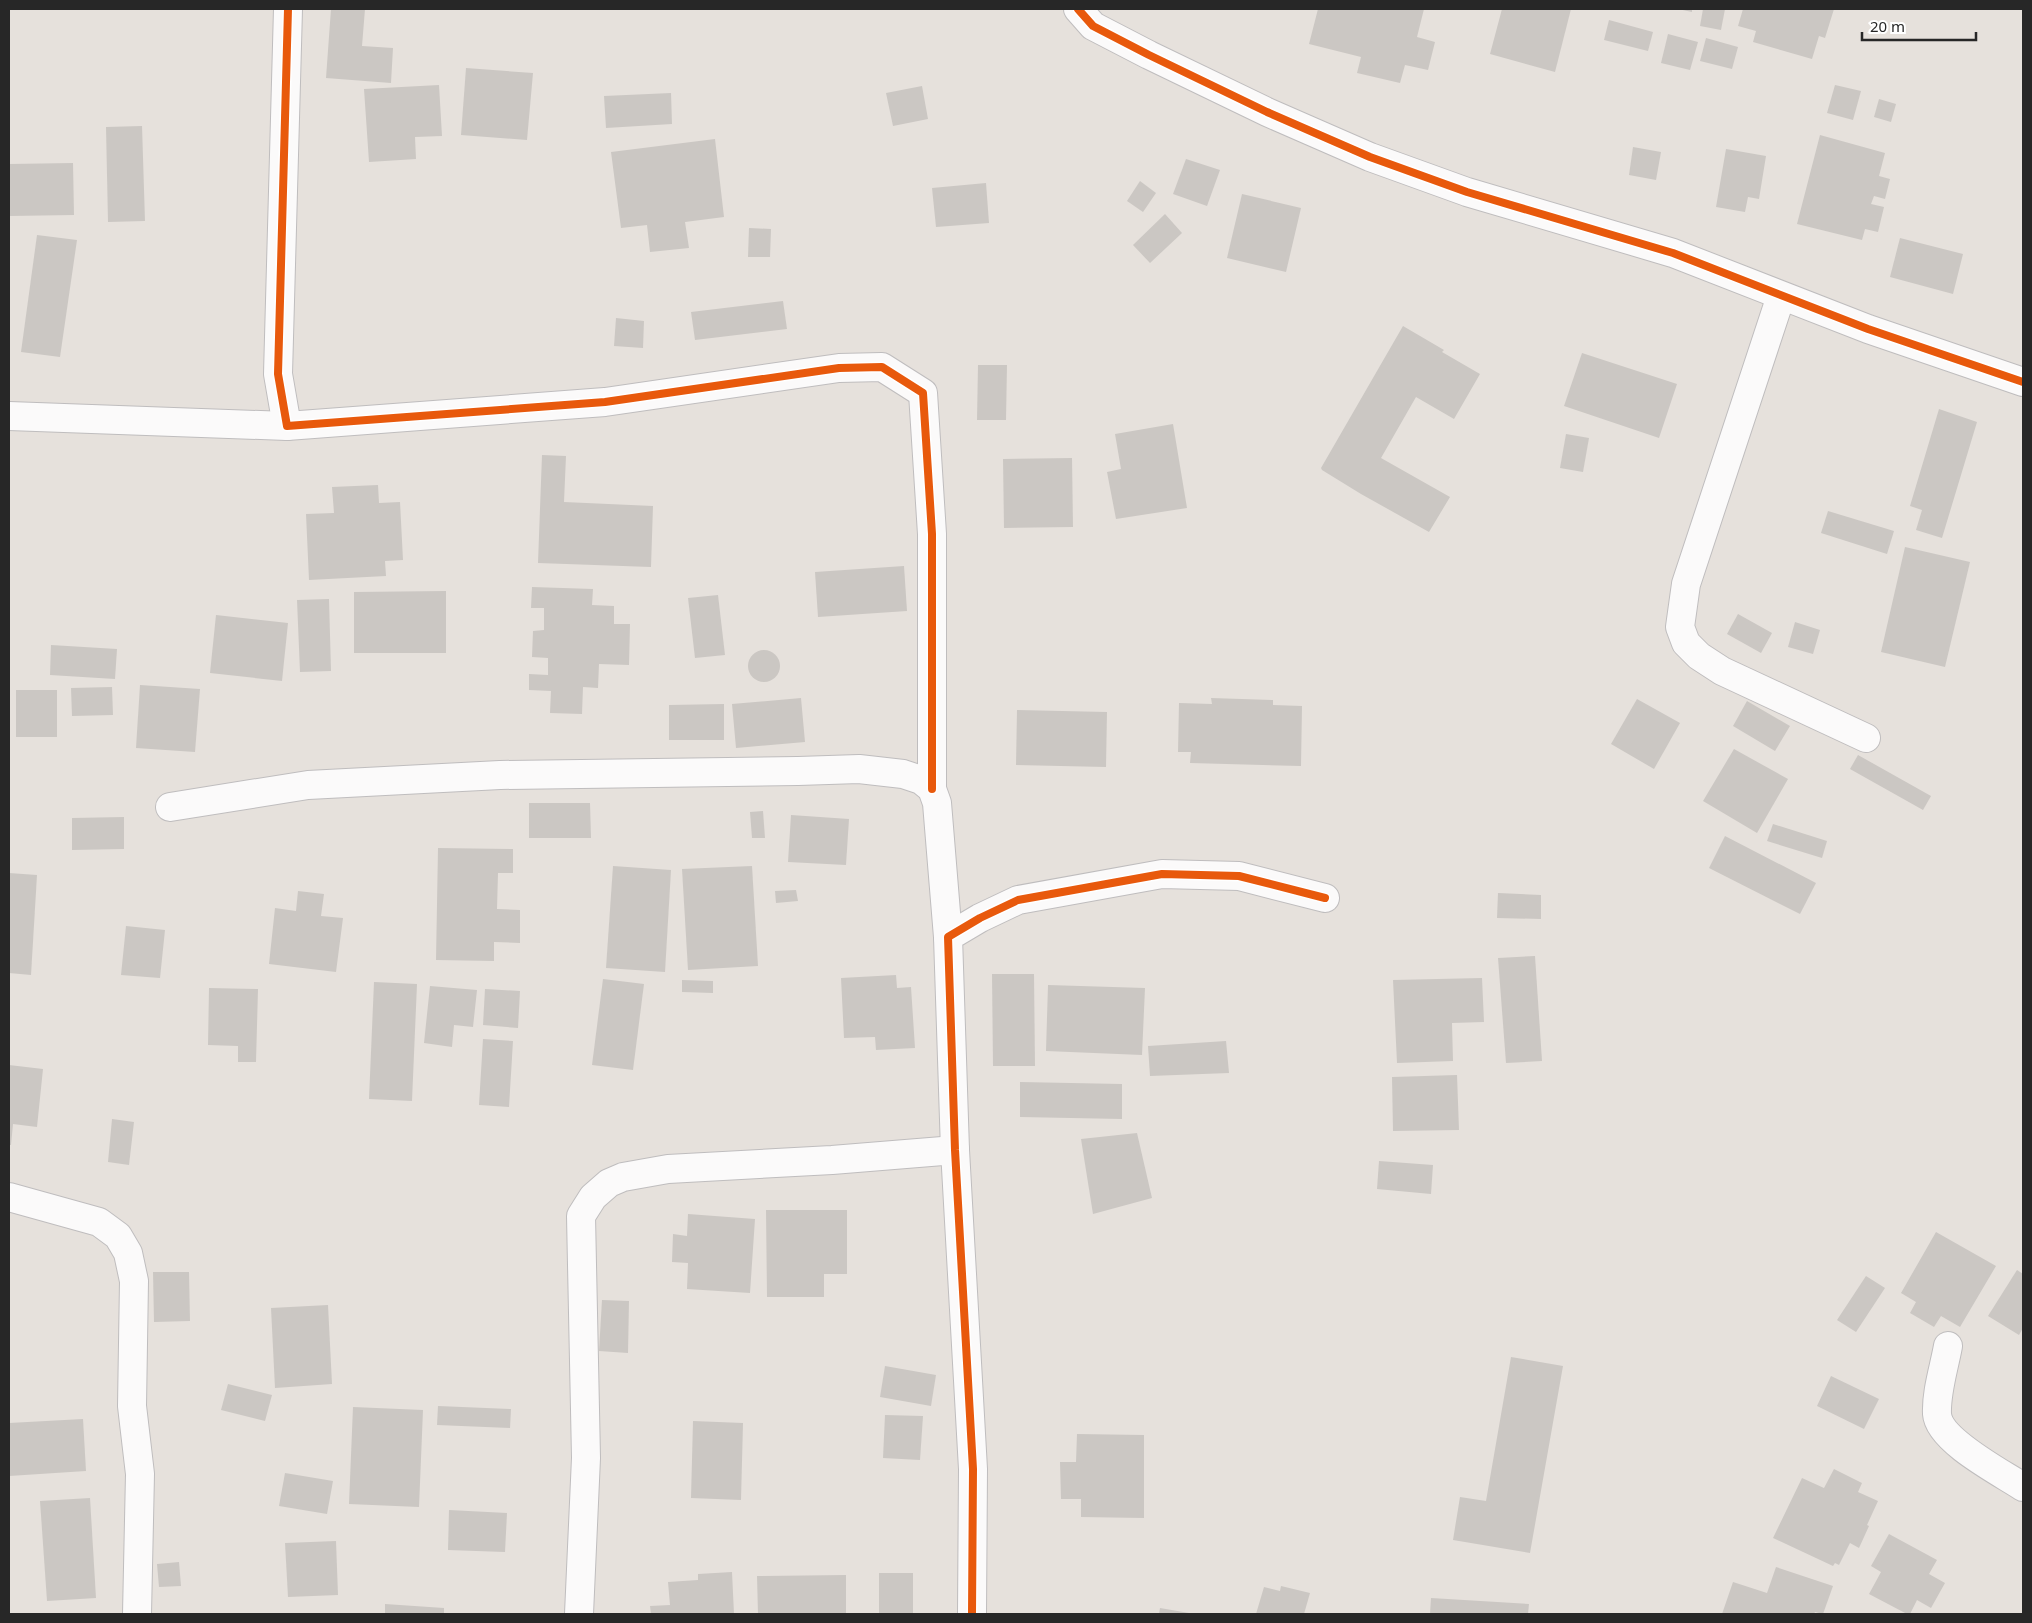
<svg xmlns="http://www.w3.org/2000/svg" width="2032" height="1623" viewBox="0 0 2032 1623" font-family="'Noto Sans',sans-serif">
	<style>
		.building { fill: #cbc7c3 }
		.lines { fill: none; stroke-linecap: round; stroke-linejoin: round }
		.minor-casing { stroke: #bfbdbe; stroke-width: 30 }
		.minor { stroke: #fbfafa; stroke-width: 28 }
		.cycleway-casing { stroke: #fff; stroke-width: 11 }
		.cycleway { stroke: #e8590c; stroke-width: 8 }
	</style>
	<rect width="100%" height="100%" fill="#e6e1dc"/>
	<!-- building -->
	<g class="building">
		<path d="M 331,9 L 365,9 L 362,46 L 393,48 L 391,83 L 326,78 Z"/>
		<path d="M 1318,9 L 1424,9 L 1417,37 L 1435,42 L 1428,70 L 1405,65 L 1400,83 L 1357,73 L 1361,57 L 1309,44 Z"/>
		<path d="M 1502,9 L 1571,9 L 1555,72 L 1490,54 Z"/>
		<path d="M 1678,9 L 1692,9 L 1692,12 Z"/>
		<path d="M 1703,9 L 1725,9 L 1721,30 L 1700,26 Z"/>
		<path d="M 1743,9 L 1834,9 L 1825,38 L 1819,36 L 1812,59 L 1753,42 L 1756,31 L 1738,26 Z"/>
		<path d="M 1609,20 L 1653,32 L 1648,51 L 1604,40 Z"/>
		<path d="M 1668,34 L 1698,42 L 1690,70 L 1661,63 Z"/>
		<path d="M 1706,38 L 1738,47 L 1732,69 L 1700,61 Z"/>
		<path d="M 466,68 L 533,73 L 527,140 L 461,135 Z"/>
		<path d="M 439,85 L 442,136 L 415,137 L 416,159 L 369,162 L 364,89 Z"/>
		<path d="M 1835,85 L 1861,91 L 1853,120 L 1827,113 Z"/>
		<path d="M 922,86 L 928,119 L 893,126 L 886,93 Z"/>
		<path d="M 671,93 L 672,124 L 606,128 L 604,96 Z"/>
		<path d="M 1879,99 L 1896,104 L 1891,122 L 1874,117 Z"/>
		<path d="M 142,126 L 145,221 L 108,222 L 106,127 Z"/>
		<path d="M 1820,135 L 1885,153 L 1879,176 L 1890,179 L 1885,199 L 1874,196 L 1871,204 L 1884,207 L 1878,232 L 1865,229 L 1862,240 L 1797,224 Z"/>
		<path d="M 715,139 L 724,217 L 685,222 L 689,248 L 650,252 L 647,225 L 621,228 L 611,152 Z"/>
		<path d="M 1633,147 L 1661,152 L 1656,180 L 1629,175 Z"/>
		<path d="M 1726,149 L 1766,156 L 1759,199 L 1748,197 L 1745,212 L 1716,207 Z"/>
		<path d="M 1186,159 L 1220,170 L 1207,206 L 1173,194 Z"/>
		<path d="M 73,163 L 74,215 L 9,216 L 9,164 Z"/>
		<path d="M 1140,181 L 1156,193 L 1143,212 L 1127,201 Z"/>
		<path d="M 986,183 L 989,223 L 936,227 L 932,188 Z"/>
		<path d="M 1242,194 L 1301,208 L 1286,272 L 1227,258 Z"/>
		<path d="M 1165,214 L 1182,233 L 1150,263 L 1133,245 Z"/>
		<path d="M 749,228 L 771,229 L 770,257 L 748,257 Z"/>
		<path d="M 37,235 L 77,240 L 60,357 L 21,352 Z"/>
		<path d="M 1900,238 L 1963,254 L 1953,294 L 1890,277 Z"/>
		<path d="M 783,301 L 787,329 L 695,340 L 691,312 Z"/>
		<path d="M 616,318 L 644,321 L 643,348 L 614,346 Z"/>
		<path d="M 1403,326 L 1444,350 L 1442,352 L 1480,374 L 1454,419 L 1416,397 L 1381,458 L 1450,497 L 1429,532 L 1361,494 L 1322,470 L 1321,468 Z"/>
		<path d="M 1582,353 L 1677,384 L 1659,438 L 1564,406 Z"/>
		<path d="M 978,365 L 1007,365 L 1006,420 L 977,420 Z"/>
		<path d="M 1939,409 L 1977,422 L 1942,538 L 1916,530 L 1922,510 L 1910,506 Z"/>
		<path d="M 1173,424 L 1187,508 L 1116,519 L 1107,472 L 1121,469 L 1115,434 Z"/>
		<path d="M 1566,434 L 1589,438 L 1583,472 L 1560,468 Z"/>
		<path d="M 542,455 L 566,456 L 564,502 L 653,506 L 651,567 L 538,563 Z"/>
		<path d="M 1072,458 L 1073,527 L 1004,528 L 1003,459 Z"/>
		<path d="M 378,485 L 379,503 L 400,502 L 403,560 L 385,561 L 386,576 L 309,580 L 306,514 L 334,513 L 332,487 Z"/>
		<path d="M 1828,511 L 1894,531 L 1887,554 L 1821,533 Z"/>
		<path d="M 1905,547 L 1970,562 L 1945,667 L 1881,652 Z"/>
		<path d="M 904,566 L 907,611 L 818,617 L 815,572 Z"/>
		<path d="M 532,587 L 593,589 L 592,605 L 614,606 L 614,624 L 630,624 L 629,665 L 599,664 L 598,688 L 583,687 L 582,714 L 550,713 L 551,691 L 529,690 L 529,674 L 548,675 L 548,658 L 532,657 L 533,631 L 544,630 L 544,608 L 531,608 Z"/>
		<path d="M 446,591 L 446,653 L 354,653 L 354,592 Z"/>
		<path d="M 718,595 L 725,655 L 695,658 L 688,598 Z"/>
		<path d="M 329,599 L 331,671 L 300,672 L 297,600 Z"/>
		<path d="M 1738,614 L 1772,633 L 1761,653 L 1727,634 Z"/>
		<path d="M 216,615 L 288,623 L 282,681 L 210,673 Z"/>
		<path d="M 1795,622 L 1820,630 L 1813,654 L 1788,647 Z"/>
		<path d="M 51,645 L 117,649 L 115,679 L 50,675 Z"/>
		<circle cx="764" cy="666" r="16"/>
		<path d="M 140,685 L 200,689 L 195,752 L 136,748 Z"/>
		<path d="M 112,687 L 113,715 L 72,716 L 71,688 Z"/>
		<rect x="16" y="690" width="41" height="47"/>
		<path d="M 801,698 L 805,742 L 736,748 L 732,704 Z"/>
		<path d="M 1211,698 L 1273,700 L 1273,705 L 1302,706 L 1301,766 L 1190,763 L 1191,752 L 1178,752 L 1179,703 L 1212,704 Z"/>
		<path d="M 1637,699 L 1680,723 L 1654,769 L 1611,744 Z"/>
		<path d="M 1747,701 L 1790,726 L 1775,751 L 1733,726 Z"/>
		<path d="M 724,704 L 724,740 L 669,740 L 669,705 Z"/>
		<path d="M 1017,710 L 1107,712 L 1106,767 L 1016,765 Z"/>
		<path d="M 1734,749 L 1788,779 L 1757,833 L 1703,801 Z"/>
		<path d="M 1858,755 L 1931,796 L 1923,810 L 1850,769 Z"/>
		<path d="M 529,803 L 590,803 L 591,838 L 529,838 Z"/>
		<path d="M 763,811 L 765,838 L 752,838 L 750,812 Z"/>
		<path d="M 791,815 L 849,819 L 846,865 L 788,862 Z"/>
		<path d="M 124,817 L 124,849 L 72,850 L 72,818 Z"/>
		<path d="M 1773,824 L 1827,841 L 1822,858 L 1767,841 Z"/>
		<path d="M 1725,836 L 1816,883 L 1800,914 L 1709,868 Z"/>
		<path d="M 438,848 L 513,849 L 513,873 L 498,873 L 497,909 L 520,910 L 520,943 L 494,942 L 494,961 L 436,960 Z"/>
		<path d="M 613,866 L 671,870 L 665,972 L 606,968 Z"/>
		<path d="M 752,866 L 758,966 L 688,970 L 682,869 Z"/>
		<path d="M 9,873 L 37,875 L 31,975 L 9,973 Z"/>
		<path d="M 796,890 L 798,901 L 776,903 L 775,891 Z"/>
		<path d="M 298,891 L 324,894 L 321,916 L 343,918 L 336,972 L 269,964 L 275,908 L 296,911 Z"/>
		<path d="M 1498,893 L 1541,895 L 1541,919 L 1497,918 Z"/>
		<path d="M 126,926 L 165,930 L 160,978 L 121,975 Z"/>
		<path d="M 1535,956 L 1542,1061 L 1506,1063 L 1498,958 Z"/>
		<path d="M 992,974 L 1034,974 L 1035,1066 L 993,1066 Z"/>
		<path d="M 896,975 L 897,988 L 911,987 L 915,1048 L 876,1050 L 875,1037 L 844,1038 L 841,978 Z"/>
		<path d="M 1482,978 L 1484,1022 L 1452,1023 L 1453,1061 L 1397,1063 L 1393,980 Z"/>
		<path d="M 603,979 L 644,984 L 633,1070 L 592,1065 Z"/>
		<path d="M 682,980 L 713,981 L 713,993 L 682,992 Z"/>
		<path d="M 374,982 L 417,984 L 412,1101 L 369,1099 Z"/>
		<path d="M 1048,985 L 1145,988 L 1142,1055 L 1046,1051 Z"/>
		<path d="M 430,986 L 477,990 L 473,1027 L 454,1025 L 452,1047 L 424,1043 Z"/>
		<path d="M 209,988 L 258,989 L 256,1062 L 238,1062 L 238,1046 L 208,1045 Z"/>
		<path d="M 485,989 L 520,991 L 518,1028 L 483,1025 Z"/>
		<path d="M 483,1039 L 513,1041 L 509,1107 L 479,1105 Z"/>
		<path d="M 1226,1041 L 1229,1073 L 1150,1076 L 1148,1046 Z"/>
		<path d="M 9,1065 L 43,1069 L 37,1127 L 13,1124 L 11,1145 L 9,1145 Z"/>
		<path d="M 1457,1075 L 1459,1130 L 1393,1131 L 1392,1077 Z"/>
		<path d="M 1020,1082 L 1122,1084 L 1122,1119 L 1020,1117 Z"/>
		<path d="M 112,1119 L 134,1122 L 129,1165 L 108,1162 Z"/>
		<path d="M 1137,1133 L 1152,1198 L 1093,1214 L 1081,1139 Z"/>
		<path d="M 1379,1161 L 1433,1165 L 1431,1194 L 1377,1189 Z"/>
		<path d="M 766,1210 L 847,1210 L 847,1274 L 824,1274 L 824,1297 L 767,1297 Z"/>
		<path d="M 688,1214 L 755,1219 L 750,1293 L 687,1289 L 688,1263 L 672,1262 L 673,1234 L 687,1236 Z"/>
		<path d="M 1936,1232 L 1996,1266 L 1960,1327 L 1941,1316 L 1934,1327 L 1910,1313 L 1916,1302 L 1901,1293 Z"/>
		<path d="M 2017,1270 L 2023,1274 L 2023,1328 L 2019,1335 L 1988,1316 Z"/>
		<path d="M 153,1272 L 189,1272 L 190,1321 L 154,1322 Z"/>
		<path d="M 1866,1276 L 1885,1288 L 1856,1332 L 1837,1320 Z"/>
		<path d="M 602,1300 L 629,1301 L 628,1353 L 599,1351 Z"/>
		<path d="M 328,1305 L 332,1384 L 275,1388 L 271,1308 Z"/>
		<path d="M 1511,1357 L 1563,1366 L 1530,1553 L 1453,1540 L 1460,1497 L 1486,1501 Z"/>
		<path d="M 885,1366 L 936,1375 L 931,1406 L 880,1397 Z"/>
		<path d="M 1831,1376 L 1879,1399 L 1864,1429 L 1817,1406 Z"/>
		<path d="M 228,1384 L 272,1395 L 265,1421 L 221,1410 Z"/>
		<path d="M 438,1406 L 511,1409 L 510,1428 L 437,1425 Z"/>
		<path d="M 353,1407 L 423,1410 L 419,1507 L 349,1504 Z"/>
		<path d="M 885,1415 L 923,1416 L 920,1460 L 883,1458 Z"/>
		<path d="M 83,1419 L 86,1471 L 9,1476 L 9,1423 Z"/>
		<path d="M 693,1421 L 743,1423 L 741,1500 L 691,1498 Z"/>
		<path d="M 1077,1434 L 1144,1435 L 1144,1518 L 1081,1517 L 1081,1499 L 1061,1499 L 1060,1462 L 1076,1462 Z"/>
		<path d="M 1834,1469 L 1862,1483 L 1858,1492 L 1878,1501 L 1867,1525 L 1869,1526 L 1859,1548 L 1850,1543 L 1839,1565 L 1835,1563 L 1833,1566 L 1773,1538 L 1802,1478 L 1824,1488 Z"/>
		<path d="M 285,1473 L 333,1481 L 327,1514 L 279,1506 Z"/>
		<path d="M 90,1498 L 96,1598 L 47,1601 L 40,1501 Z"/>
		<path d="M 449,1510 L 507,1513 L 505,1552 L 448,1550 Z"/>
		<path d="M 1889,1534 L 1937,1560 L 1929,1574 L 1945,1583 L 1931,1608 L 1917,1600 L 1910,1614 L 1907,1614 L 1869,1594 L 1881,1572 L 1871,1566 Z"/>
		<path d="M 336,1541 L 338,1595 L 288,1597 L 285,1543 Z"/>
		<path d="M 179,1562 L 181,1586 L 159,1587 L 157,1564 Z"/>
		<path d="M 1776,1567 L 1833,1586 L 1823,1614 L 1815,1612 L 1814,1614 L 1722,1614 L 1733,1582 L 1767,1593 Z"/>
		<path d="M 732,1572 L 734,1614 L 651,1614 L 650,1606 L 670,1605 L 668,1582 L 698,1580 L 698,1574 Z"/>
		<rect x="879" y="1573" width="34" height="41"/>
		<path d="M 846,1575 L 846,1614 L 758,1614 L 757,1576 Z"/>
		<path d="M 1281,1586 L 1310,1593 L 1304,1614 L 1256,1614 L 1264,1587 L 1280,1591 Z"/>
		<path d="M 1431,1598 L 1529,1604 L 1528,1614 L 1430,1614 Z"/>
		<path d="M 385,1604 L 444,1608 L 444,1614 L 385,1614 Z"/>
		<path d="M 1160,1608 L 1189,1613 L 1189,1614 L 1159,1614 Z"/>
	</g>
	<g class="lines">
		<defs>
			<g id="minor">
				<path d="M 288,9 L 278,374 L 287,426 L 605,402 L 839,368 L 882,367 L 923,393 L 932,534 L 932,789"/>
				<path d="M 1078,9 L 1093,26 L 1149,55 L 1267,112 L 1370,157 L 1467,192 L 1673,253 L 1868,329 L 2023,382"/>
				<path d="M 1781,296 L 1686,584 L 1680,627 L 1686,643 L 1699,656 L 1722,671 L 1866,738"/>
				<path d="M 9,416 L 287,426"/>
				<path d="M 170,807 L 308,785 L 500,775 L 798,771 L 859,769 L 903,774 L 921,780 L 932,789 L 937,803 L 948,937"/>
				<path d="M 9,1197 L 99,1222 L 118,1236 L 128,1253 L 134,1281 L 132,1406 L 140,1474 L 137,1614"/>
				<path d="M 1948,1346 C 1944,1368 1936,1392 1937,1414 C 1939,1441 2002,1473 2023,1487"/>
				<path d="M 579,1614 L 586,1458 L 581,1216 L 593,1197 L 609,1183 L 623,1177 L 668,1169 L 832,1160 L 955,1150"/>
				<path d="M 972,1614 L 973,1469 L 955,1150 L 948,937 L 980,918 L 1018,900 L 1162,874 L 1239,876 L 1325,898"/>
			</g>
		</defs>
		<!-- minor casing -->
		<use href="#minor" class="minor-casing"/>
		<!-- minor -->
		<use href="#minor" class="minor"/>
		<defs>
			<g id="cycleway">
				<path d="M 288,9 L 278,374 L 287,426 L 605,402 L 839,368 L 882,367 L 923,393 L 932,534 L 932,789"/>
				<path d="M 1078,9 L 1093,26 L 1149,55 L 1267,112 L 1370,157 L 1467,192 L 1673,253 L 1868,329 L 2023,382"/>
				<path d="M 972,1614 L 973,1469 L 955,1150 L 948,937 L 980,918 L 1018,900 L 1162,874 L 1239,876 L 1325,898"/>
			</g>
		</defs>
		<!-- cycleway casing -->
		<use href="#cycleway" class="cycleway-casing"/>
		<!-- cycleway -->
		<use href="#cycleway" class="cycleway"/>
	</g>
	<!-- border -->
	<rect width="2032" height="1623" fill="none" stroke="#272727" stroke-width="20"/>
	<!-- scale -->
	<path d="M1862 32v8h114v-8" fill="none" stroke="#272727" stroke-width="2.5"/>
	<text x="1870" y="32" font-size="15" fill="#272727" stroke="#ffffff" stroke-width="4" paint-order="stroke">20 m</text>
</svg>
